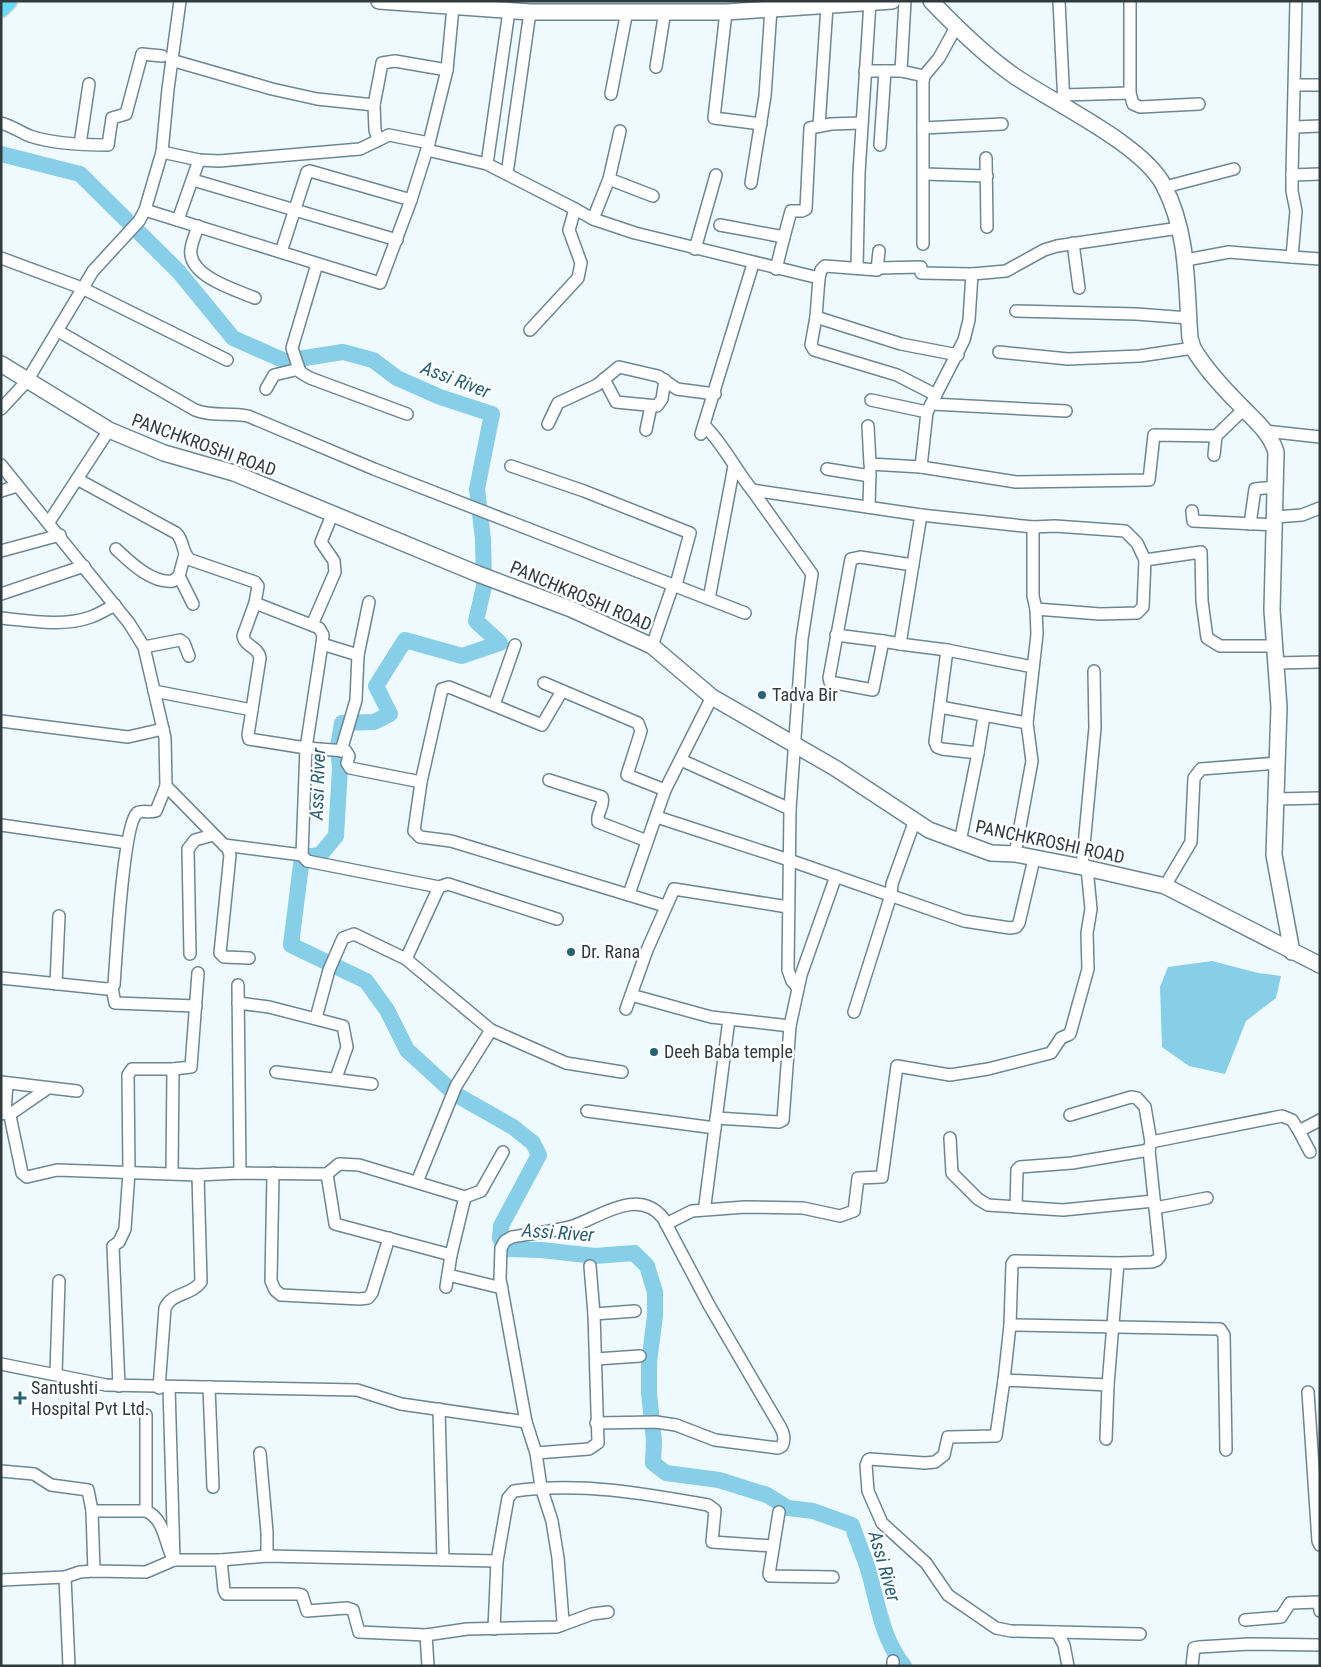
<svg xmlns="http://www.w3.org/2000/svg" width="1321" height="1667" viewBox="0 0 1321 1667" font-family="'Roboto Condensed',sans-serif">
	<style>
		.water { fill: #87cee9 }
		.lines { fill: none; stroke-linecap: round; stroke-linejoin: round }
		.river { stroke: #87cee9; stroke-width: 16 }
		.street-casing { stroke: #6c8792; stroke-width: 14 }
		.secondary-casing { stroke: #6c8792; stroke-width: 18 }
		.primary-casing { stroke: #d1d4d5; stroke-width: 19 }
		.street { stroke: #fff; stroke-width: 11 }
		.secondary { stroke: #fff; stroke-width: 15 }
		.primary { stroke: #66daf8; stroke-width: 16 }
		.poi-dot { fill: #256379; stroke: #fff; stroke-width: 2 }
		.labels { text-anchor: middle; stroke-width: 5; stroke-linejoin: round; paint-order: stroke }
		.street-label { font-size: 18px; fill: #2f3b3f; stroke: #fff }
		.poi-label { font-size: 18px; fill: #2f3b3f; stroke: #fff; text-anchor: start }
		.water-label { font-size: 19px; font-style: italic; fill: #275f73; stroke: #fff }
	</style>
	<rect width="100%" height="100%" fill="#eefaff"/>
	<!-- water -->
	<path class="water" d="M 1212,961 L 1258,973 L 1281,976 L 1276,998 L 1246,1021 L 1225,1074 L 1189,1066 L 1162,1047 L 1160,987 L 1168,967 Z"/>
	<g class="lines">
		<!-- river -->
		<path class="river" d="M 1,154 L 80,174 L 179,272 L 233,338 L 285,361 L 343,352 L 373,360 L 397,378 L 440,397 L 492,414 L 477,489 L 483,539 L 484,586 L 476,621 L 500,643 L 462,656 L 405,640 L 376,686 L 390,714 L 374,722 L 342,723 L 338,747 L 340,768 L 336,836 L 320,855 L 302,857 L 291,945 L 366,981 L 387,1010 L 407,1050 L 455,1094 L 513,1127 L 533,1143 L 539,1155 L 501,1226 L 500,1238 L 505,1249 L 541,1250 L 595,1256 L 634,1253 L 647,1266 L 655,1292 L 655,1316 L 649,1362 L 649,1393 L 654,1441 L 653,1463 L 666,1473 L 719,1480 L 767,1495 L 788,1508 L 813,1511 L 852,1525 C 857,1540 863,1554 868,1569 C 878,1603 881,1637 904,1666"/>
		<defs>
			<g id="street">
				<path d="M 1059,1 L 1064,105"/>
				<path d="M 1130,1 L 1130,93 L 1133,104 L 1140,107 L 1199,104"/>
				<path d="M 1296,1 L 1292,175 L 1320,174"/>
				<path d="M 726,12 L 714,118 L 761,124"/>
				<path d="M 171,60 L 272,89 L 317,99 L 374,105 L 375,130 L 378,140"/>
				<path d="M 656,67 L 665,11"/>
				<path d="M 865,71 L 901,71 L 924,76"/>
				<path d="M 901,71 L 905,1"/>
				<path d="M 1296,85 L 1320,85"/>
				<path d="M 611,94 L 627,11"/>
				<path d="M 1063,95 L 1130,93"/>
				<path d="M 374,105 L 382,63 L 395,61 L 447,70"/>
				<path d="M 1,123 C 12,126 20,132 30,136 C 53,144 83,145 108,145 L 112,118 L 126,114 L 142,54 L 162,56"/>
				<path d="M 819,126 L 827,6"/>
				<path d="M 1295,127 L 1320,126"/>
				<path d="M 923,128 L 1002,124"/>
				<path d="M 80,144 L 89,84"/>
				<path d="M 880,145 L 885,71"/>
				<path d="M 427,150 L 487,164 L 575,209 L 569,230 L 581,263 L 578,278 L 530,330"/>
				<path d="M 162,152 L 199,160 L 219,161 L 360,149 L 389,135 L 429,143"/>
				<path d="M 986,158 L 987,227"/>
				<path d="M 487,164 L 509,11"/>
				<path d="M 507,174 L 530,12"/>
				<path d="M 924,174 L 987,176"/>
				<path d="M 609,179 L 653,196"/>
				<path d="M 193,180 L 397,240"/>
				<path d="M 751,183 L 765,96 L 771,9"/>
				<path d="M 1165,187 L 1234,169"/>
				<path d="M 575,209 L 593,219 L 635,233 L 819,278 L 816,317 L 901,344 L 958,355"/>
				<path d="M 145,210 L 380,283 L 411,200 L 429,143 L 447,70 L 453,7"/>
				<path d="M 593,219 L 609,179 L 620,131"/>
				<path d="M 178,220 L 199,160"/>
				<path d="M 720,225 L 784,237 L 776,269"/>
				<path d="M 198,226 C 196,233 192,241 191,249 C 187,276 236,290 255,298"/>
				<path d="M 1179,228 L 1057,246 L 1044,250 L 1006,271 L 972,274 L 969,320 L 964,340 L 927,412 L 921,467 L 1016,482 L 1149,480 L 1154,435 L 1216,436"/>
				<path d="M 784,237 L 791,211 L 802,211 L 806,209 L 810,128 L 831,124 L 861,123"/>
				<path d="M 1073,243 L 1079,288"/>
				<path d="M 923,244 L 923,82 L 924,76 L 939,58 L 956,27"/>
				<path d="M 695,249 L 716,175"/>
				<path d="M 281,252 L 307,172 L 310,171 L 411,200"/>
				<path d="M 1292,257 L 1320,259"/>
				<path d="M 1,258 L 82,288 L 227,360"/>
				<path d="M 1186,260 L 1229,252 L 1292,257 L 1296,211 L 1292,191 L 1292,175"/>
				<path d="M 317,264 L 292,348 L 300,372 L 310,378 L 407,414"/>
				<path d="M 857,268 L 859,173 L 870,2"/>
				<path d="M 879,268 L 921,267"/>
				<path d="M 921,273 L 972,274"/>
				<path d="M 819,278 L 821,270 L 825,266 L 877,270 L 879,251"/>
				<path d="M 1016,311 L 1136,314 L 1189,318"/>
				<path d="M 816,317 L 811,345 L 814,350 L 897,375 L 936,395"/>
				<path d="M 58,331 L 195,410 C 212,417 230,412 248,416 L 374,469 L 745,613"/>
				<path d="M 999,352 L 1068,359 L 1140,356 L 1193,348"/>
				<path d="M 604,379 L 616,402 L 657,406 L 662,399 L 665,380"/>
				<path d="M 266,389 L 274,375 L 299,369"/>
				<path d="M 871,400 L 927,412"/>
				<path d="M 932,404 L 1066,411"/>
				<path d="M 1,409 L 27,381 L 93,271 L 139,221 L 145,210 L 162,152 L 168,89 L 180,1"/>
				<path d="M 548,424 L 558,403 L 597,385 L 619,367 L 658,376 L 677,389 L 715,394"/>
				<path d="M 704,425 C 724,445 735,469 752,490 L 921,515 L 900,644 L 947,650 L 1033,667"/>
				<path d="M 868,426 L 870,464 L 921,467"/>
				<path d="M 646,430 L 651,406"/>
				<path d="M 1266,431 L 1320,437"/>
				<path d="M 701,434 L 753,264"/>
				<path d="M 1214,455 L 1216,436 L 1244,409"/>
				<path d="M 1,465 L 129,623 L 144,647 L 165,738 L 166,786 L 156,811 C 151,813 141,810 137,813 C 123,826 116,959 114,985 L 112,988 L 115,1003 L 196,1006"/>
				<path d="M 511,466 L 584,491 L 690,533 L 677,581 L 673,585 L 652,646"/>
				<path d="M 827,469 L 870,476"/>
				<path d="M 77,479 L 176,533 C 185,541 181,554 191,560 L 255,582 L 258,586 L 255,603 L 243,636 C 245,647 258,646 260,658 L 248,735 L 249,739 L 306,748 L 346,751 L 349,756 L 347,763 L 350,768 L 421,782"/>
				<path d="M 752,490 L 812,574 L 802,639 L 790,809 L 788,970 L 792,981 L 798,988"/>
				<path d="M 1,491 L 17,486"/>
				<path d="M 869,507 L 870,469"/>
				<path d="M 1192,511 L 1193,521 L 1275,525"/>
				<path d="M 921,515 L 1033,527 L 1055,526 L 1125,531 L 1137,543 L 1145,560 L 1143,607 L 1137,613 L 1100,614 L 1036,609 L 1037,634 L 1027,723 L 940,707"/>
				<path d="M 1275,517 L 1302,515 L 1320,508"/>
				<path d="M 49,522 L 109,430"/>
				<path d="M 1250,524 L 1255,489 L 1275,487"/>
				<path d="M 1033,527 L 1033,596 L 1036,609"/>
				<path d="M 116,549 C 130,562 152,584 173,581 L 179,576 L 185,554"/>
				<path d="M 1,551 L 60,535"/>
				<path d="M 1145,560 L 1201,552 L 1202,601 L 1207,638 L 1220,646 L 1275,646"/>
				<path d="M 179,576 L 193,604"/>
				<path d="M 1,594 L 84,566"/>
				<path d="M 709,599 L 734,466"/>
				<path d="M 255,603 L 319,628 L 323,635 L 322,644 L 358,655"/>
				<path d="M 1,618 C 30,621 63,627 91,617 C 99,614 107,609 115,605"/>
				<path d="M 312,625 L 335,572 L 334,561 L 321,542 L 332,515"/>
				<path d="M 836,635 L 883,641"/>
				<path d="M 322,644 L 306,748 L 302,855 L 307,861 L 439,887"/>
				<path d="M 900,644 L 883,641 L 873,690 L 830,682 L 829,678 L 851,559 L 860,557 L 913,565"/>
				<path d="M 144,647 L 180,640 L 184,643 L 189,656"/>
				<path d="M 947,650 L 935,742 L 937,747 L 942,749 L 978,753 L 960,842"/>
				<path d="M 1276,663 L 1320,662"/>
				<path d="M 544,683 L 638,723 L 641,731 L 627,775 L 665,790"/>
				<path d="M 154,691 L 252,710"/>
				<path d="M 562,691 L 542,725 L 449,687 L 442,689 L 421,782 L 414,831 L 420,837 L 451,841 L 665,906"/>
				<path d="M 494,705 L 515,645"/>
				<path d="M 1,721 L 128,737 L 163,729"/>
				<path d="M 341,751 L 356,700 L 358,655 L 369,602"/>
				<path d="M 978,753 L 984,716"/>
				<path d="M 681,760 L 790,809"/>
				<path d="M 549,780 L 602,797 C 605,806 596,813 598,822 L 647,841"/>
				<path d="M 166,786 L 228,849 L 230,855 L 220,953 L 224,957 L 249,958"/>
				<path d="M 1275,799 L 1320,798"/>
				<path d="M 657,817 L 789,860 L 964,921 L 1010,928 L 1016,927 L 1019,923 L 1034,859"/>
				<path d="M 1,825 L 127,843"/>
				<path d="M 224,845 L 302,855"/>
				<path d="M 1015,854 L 1032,761 L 1027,723"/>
				<path d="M 1082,867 L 1095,728 L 1094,671"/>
				<path d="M 1165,886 L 1191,842 L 1194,778 L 1201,769 L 1277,763"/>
				<path d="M 629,894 L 665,790 L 712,697"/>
				<path d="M 190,954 L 188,849 L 195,840 L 213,835"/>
				<path d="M 406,959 L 491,1030 L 566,1063 L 622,1072"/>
				<path d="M 1,978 L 107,989 L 112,988"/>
				<path d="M 56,984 L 59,916"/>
				<path d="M 238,985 L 240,1173"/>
				<path d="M 631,995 L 711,1017 L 790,1026"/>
				<path d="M 238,1003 L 269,1007 L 343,1026 L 347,1047 L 336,1078"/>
				<path d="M 626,1009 L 647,950 L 674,889 L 788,907"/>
				<path d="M 854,1012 L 891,895 L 892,884 L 915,820"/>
				<path d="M 316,1018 L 329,970 L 343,938 L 354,934 L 406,959 L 439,887 L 448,884 L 557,919"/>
				<path d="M 276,1072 L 372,1084"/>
				<path d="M 1,1082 L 77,1091"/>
				<path d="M 587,1111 L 715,1128"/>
				<path d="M 5,1113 L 7,1083"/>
				<path d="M 1,1114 L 5,1113 L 10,1116 L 22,1173 L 27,1177 L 57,1170 L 198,1175 L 240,1173 L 327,1174 L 335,1224 L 451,1255"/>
				<path d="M 9,1115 L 48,1088"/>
				<path d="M 1070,1115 L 1131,1097 L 1137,1098 L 1145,1107 L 1151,1142"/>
				<path d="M 716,1118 L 779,1122 L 783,1120 L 790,1026 L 801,975 L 836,876"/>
				<path d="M 1299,1131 L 1310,1152"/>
				<path d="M 950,1138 L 952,1173 L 978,1199 L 988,1205 L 1063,1210 L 1154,1201"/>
				<path d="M 172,1173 L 173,1069"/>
				<path d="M 273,1173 L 271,1281 L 275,1290 L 281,1295 L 360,1299 L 368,1298 L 372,1293 L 389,1238"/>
				<path d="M 327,1174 L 339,1164 L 359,1165 L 465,1197 L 481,1191 L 503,1152"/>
				<path d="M 417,1182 L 456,1086 L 491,1030"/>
				<path d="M 705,1205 L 729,1019"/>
				<path d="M 1016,1207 L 1017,1170 L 1020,1167 L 1072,1163 L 1149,1150"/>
				<path d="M 1155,1208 L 1207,1198"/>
				<path d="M 666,1224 L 692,1211 L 745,1207 L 803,1208 L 840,1216 L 854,1211 L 858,1178 L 882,1177 L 897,1066 L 950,1075 L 988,1069 L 1051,1053 L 1061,1038 L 1070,1034 L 1088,969 L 1087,933 L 1091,909 L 1087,868"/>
				<path d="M 448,1275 L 502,1288"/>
				<path d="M 446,1287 L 451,1255 L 465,1197"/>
				<path d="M 594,1314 L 635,1311"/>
				<path d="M 1010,1325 L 1220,1329 L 1224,1335 L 1226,1450"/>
				<path d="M 596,1359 L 640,1356"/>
				<path d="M 1,1364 L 106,1385 L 357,1390 L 401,1404 L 526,1422 L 536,1453 L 541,1487 L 552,1521 L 558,1558 L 563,1621 L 562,1625 L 557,1627 L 467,1629 L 426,1635 L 359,1632 L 353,1610 L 347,1608 L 307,1611 L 302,1595 L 298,1594 L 226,1594 L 224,1590 L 221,1560"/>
				<path d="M 56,1374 L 59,1281"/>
				<path d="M 1004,1380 L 1010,1325 L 1012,1264 L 1014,1261 L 1118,1263"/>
				<path d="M 119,1386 L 113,1246 L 119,1242 L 125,1229 L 129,1172 L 128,1075 L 132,1069 L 173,1069 L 191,1067 L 198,973"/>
				<path d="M 209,1387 L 213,1487"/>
				<path d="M 159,1388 L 165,1308 C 172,1292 191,1296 201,1282 L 198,1175"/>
				<path d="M 1308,1392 L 1318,1541 L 1320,1545"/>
				<path d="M 439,1409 L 443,1560"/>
				<path d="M 146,1415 L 146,1511"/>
				<path d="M 526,1422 L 500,1279 L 501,1248 L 505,1241 L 512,1237 C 532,1233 554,1232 573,1226 C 600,1217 638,1187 663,1218 L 709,1305 L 778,1423 C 783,1431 786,1438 782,1446 L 778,1448 L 715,1440 L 676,1425 L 656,1422 L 596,1423"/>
				<path d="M 1106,1439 L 1108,1385"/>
				<path d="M 260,1453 L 267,1532 L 267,1556"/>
				<path d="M 536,1453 L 589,1449 L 598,1443 L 594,1314 L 590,1266"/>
				<path d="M 1,1471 L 34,1474 L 51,1485 L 88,1490 L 92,1511 L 146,1511 C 166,1520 164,1544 174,1560 L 221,1560 L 267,1556 L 497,1561"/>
				<path d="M 92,1511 L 94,1571"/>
				<path d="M 779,1512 L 769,1574 L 770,1576 L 833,1577"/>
				<path d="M 65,1577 L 69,1666"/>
				<path d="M 1,1580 L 65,1577 L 80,1572 L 94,1571 L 146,1572 L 174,1560 L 169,1387"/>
				<path d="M 1245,1620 L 1281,1617 L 1290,1603 L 1319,1602 L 1320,1611"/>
				<path d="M 562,1625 L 592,1614 L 608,1612"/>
				<path d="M 494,1629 L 497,1561 L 508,1498 L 514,1491 C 580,1482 643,1493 708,1505 L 715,1510 L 712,1542 L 772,1546"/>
				<path d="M 1057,1632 L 1140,1634"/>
				<path d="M 426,1635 L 428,1666"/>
				<path d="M 893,1661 L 893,1666"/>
				<path d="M 1068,1666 L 1064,1645 L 1057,1632 L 1011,1631 L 996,1628 L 948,1595 L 926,1563 L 882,1523 L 868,1491 L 866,1465 L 868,1460 L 870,1459 L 925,1463 L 935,1462 L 944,1455 L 948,1437 L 996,1436 L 1004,1380 L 1108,1385 L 1118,1263 L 1152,1262 L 1157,1260 L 1160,1256 L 1149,1150 L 1151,1142 L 1282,1116 L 1292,1120 L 1299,1131 L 1320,1120"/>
				<path d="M 1192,1666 L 1194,1648 L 1199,1647 L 1249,1644 L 1320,1645"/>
			</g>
			<g id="secondary">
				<path d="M 379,1 L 530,12 L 726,12 L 892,1"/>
				<path d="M 931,1 C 956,27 983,54 1013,75 C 1053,103 1143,144 1164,186 C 1189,234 1186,287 1190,338 L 1193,348 C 1205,369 1224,389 1241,406 C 1255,421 1270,432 1276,452 L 1272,610 L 1279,707 L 1274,855 L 1292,952"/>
				<path d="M 1,364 L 109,430 L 164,453 L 234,473 L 478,574 L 571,609 L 652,646 L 712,697 L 835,768 L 929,830 L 991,853 L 1015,854 L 1082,867 L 1165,886 L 1320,965"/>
			</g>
			<path id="primary" d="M 1,9 L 9,1"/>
		</defs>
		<!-- street casing -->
		<use href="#street" class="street-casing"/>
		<!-- secondary casing -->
		<use href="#secondary" class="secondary-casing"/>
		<!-- primary casing -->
		<use href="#primary" class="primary-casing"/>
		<!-- street -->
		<use href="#street" class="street"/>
		<!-- secondary -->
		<use href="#secondary" class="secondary"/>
		<!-- primary -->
		<use href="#primary" class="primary"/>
	</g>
	<!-- markers -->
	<g class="poi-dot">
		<circle cx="762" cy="695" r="5"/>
		<circle cx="571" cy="952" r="5"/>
		<circle cx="654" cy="1052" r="5"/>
		<path d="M17.5 1390.5h5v5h5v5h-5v5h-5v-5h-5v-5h5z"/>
	</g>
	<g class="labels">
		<!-- street labels -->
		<g class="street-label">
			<text transform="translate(204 445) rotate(20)" y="6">PANCHKROSHI ROAD</text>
			<text transform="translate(581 596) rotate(23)" y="6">PANCHKROSHI ROAD</text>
			<text transform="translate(1050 842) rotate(12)" y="6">PANCHKROSHI ROAD</text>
		</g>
		<!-- poi labels -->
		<g class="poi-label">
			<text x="772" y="701">Tadva Bir</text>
			<text x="581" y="958">Dr. Rana</text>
			<text x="664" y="1058">Deeh Baba temple</text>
			<text x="31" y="1394">Santushti<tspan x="31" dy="21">Hospital Pvt Ltd.</tspan></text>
		</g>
		<!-- water labels -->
		<g class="water-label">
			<text transform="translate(456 379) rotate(21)" y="7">Assi River</text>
			<text transform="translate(317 784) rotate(-88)" y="7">Assi River</text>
			<text transform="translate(558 1232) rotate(4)" y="7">Assi River</text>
			<text transform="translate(885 1566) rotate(74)" y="7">Assi River</text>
		</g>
	</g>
	<!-- border -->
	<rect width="1321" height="1667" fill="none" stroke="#2f3b3f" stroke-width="5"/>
</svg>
